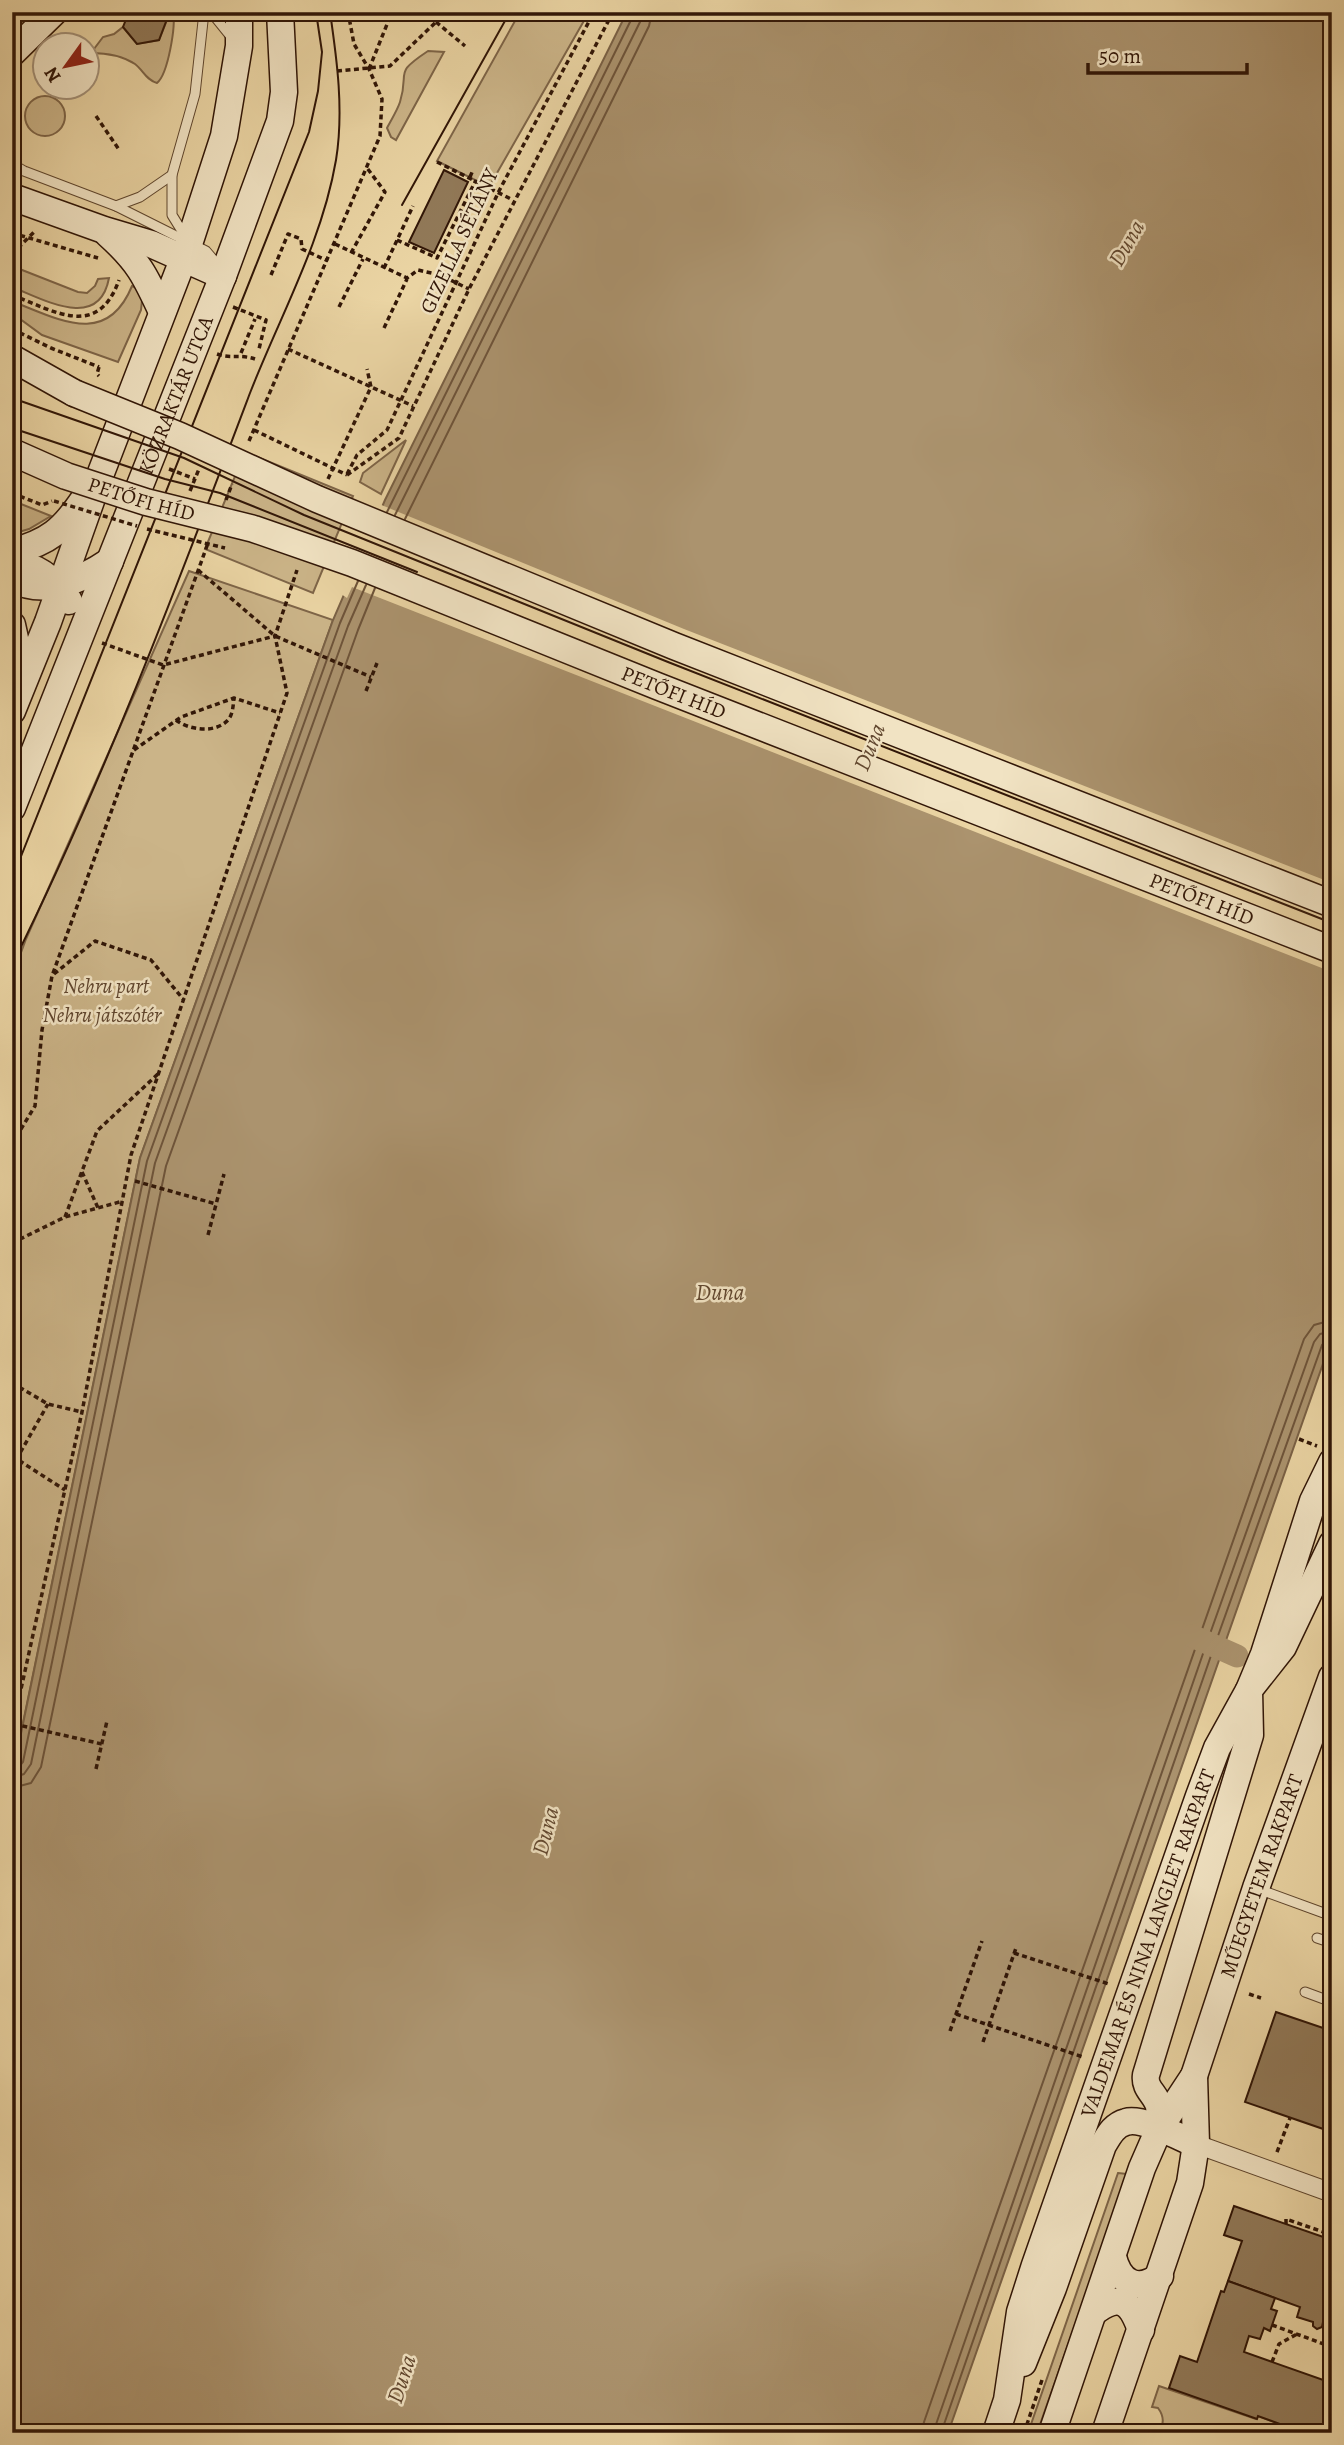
<svg xmlns="http://www.w3.org/2000/svg" width="1344" height="2445" viewBox="0 0 1344 2445" font-family="Alegreya,serif">
	<style>
		.green { fill: #cbb488; stroke: #7e6548; stroke-width: 2 }
		.water { fill: #ab936e; stroke: #7a6145; stroke-width: 2 }
		.pier { fill: #ead4a3 }
		.lines { fill: none; stroke-linecap: round; stroke-linejoin: round }
		.shore { stroke: #6e543a; stroke-width: 2 }
		.canal { stroke: #ab936e; stroke-width: 23 }
		.building { fill: #917958; stroke: #311607; stroke-width: 2 }
		.lane-casing { stroke: #5f462e; stroke-width: 11 }
		.street-casing { stroke: #5f462e; stroke-width: 20 }
		.secondary-casing { stroke: #311607; stroke-width: 29 }
		.path { stroke: #311607; stroke-width: 3.5; stroke-dasharray: 5 3.5; stroke-linecap: butt }
		.lane { stroke: #f1e3c3; stroke-width: 9 }
		.street { stroke: #f1e3c3; stroke-width: 18 }
		.secondary { stroke: #f1e3c3; stroke-width: 26 }
		.tram { stroke: #311607; stroke-width: 2 }
		.secondary-bridge-casing { stroke: #311607; stroke-width: 29; stroke-linecap: butt }
		.path-bridge { stroke: #311607; stroke-width: 3.5; stroke-dasharray: 5 3.5; stroke-linecap: butt }
		.secondary-bridge { stroke: #f1e3c3; stroke-width: 26 }
		.labels { text-anchor: middle; stroke-width: 5; stroke-linejoin: round; paint-order: stroke }
		.street-label { font-size: 21px; fill: #311607; stroke: #f1e3c3 }
		.park-label { font-size: 21px; font-style: italic; fill: #5f452e; stroke: #f1e3c3 }
		.water-label { font-size: 23px; font-style: italic; fill: #624830; stroke: #f1e3c3 }
	</style>
	<rect width="100%" height="100%" fill="#ead4a3"/>
	<filter id="stains"><feTurbulence type="fractalNoise" baseFrequency=".00286" numOctaves="4"/><feColorMatrix values="0 0 0 0 .2 0 0 0 0 .09 0 0 0 0 .02 0 0 0 .5 -.17"/></filter>
	<radialGradient id="worn" r=".72"><stop offset=".6" stop-color="#630" stop-opacity="0"/><stop offset="1" stop-color="#630" stop-opacity=".3"/></radialGradient>
	<!-- green -->
	<g class="green">
		<path d="M 161,12 L 173,12 C 176,26 168,74 157,83 C 146,80 143,70 135,64 C 121,55 107,53 91,53 L 103,37 L 114,34 L 123,27 L 137,44 L 159,40 L 167,20 Z"/>
		<path d="M 520,12 L 589,12 L 489,187 L 437,161 Z"/>
		<path d="M 428,51 L 444,52 L 396,140 L 391,137 L 387,128 C 391,120 397,111 400,102 C 410,70 392,75 428,51 Z"/>
		<circle cx="45" cy="116" r="20"/>
		<path d="M 17,268 L 78,292 L 87,293 L 95,286 L 98,279 L 109,278 C 99,332 43,299 12,287 Z"/>
		<path d="M 132,286 L 143,291 L 141,310 L 118,362 L 42,335 L 12,313 L 14,302 C 60,320 107,347 132,286 Z"/>
		<path d="M 406,440 L 381,494 L 360,482 L 363,473 Z"/>
		<path d="M 245,452 L 353,496 L 313,593 L 205,549 Z"/>
		<path d="M 12,500 L 16,502 L 51,516 L 29,529 L 12,534 Z"/>
		<path d="M 189,571 L 333,620 L 140,1158 L 12,1776 L 12,977 L 26,939 Z"/>
		<path d="M 1118,2173 L 1128,2174 L 1037,2433 L 1028,2433 Z"/>
		<path d="M 1159,2386 L 1256,2419 L 1258,2416 L 1304,2433 L 1158,2433 C 1165,2424 1164,2416 1158,2408 L 1152,2407 Z"/>
	</g>
	<!-- water -->
	<path class="water" d="M 627,12 L 1332,12 L 1332,1338 L 948,2433 L 12,2433 L 12,1777 L 140,1158 L 333,620 L 385,500 Z"/>
	<!-- pier -->
	<path class="pier" d="M 379,504 L 684,629 L 1332,883 L 1332,972 L 352,587 L 347,598 L 341,594 Z"/>
	<g class="lines">
		<!-- shore -->
		<g class="shore">
			<path d="M 387,512 L 632,18 L 633,12"/>
			<path d="M 395,515 L 640,22 L 641,12"/>
			<path d="M 405,519 L 649,26 L 652,12"/>
			<path d="M 12,1769 L 19,1767 L 23,1762 L 147,1161 L 340,623 L 358,581"/>
			<path d="M 12,1778 L 24,1774 L 31,1764 L 155,1163 L 348,626 L 366,585"/>
			<path d="M 12,1788 L 31,1783 L 41,1767 L 166,1166 L 358,630 L 375,588"/>
			<path d="M 922,2433 L 924,2422 L 965,2304 L 1304,1339 L 1314,1325 L 1332,1320"/>
			<path d="M 933,2433 L 1206,1645 L 1314,1342 L 1320,1334 L 1332,1331"/>
			<path d="M 941,2433 L 1214,1647 L 1322,1345 L 1326,1341 L 1332,1340"/>
		</g>
		<!-- canal -->
		<path class="canal" d="M 1192,1636 L 1237,1656"/>
	</g>
	<!-- building -->
	<g class="building">
		<path d="M 129,12 L 161,12 L 167,19 L 159,40 L 137,44 L 123,27 Z"/>
		<path d="M 444,170 L 468,182 L 434,253 L 409,242 Z"/>
		<path d="M 1276,2012 L 1332,2031 L 1332,2132 L 1245,2102 Z"/>
		<path d="M 1234,2206 L 1332,2240 L 1332,2320 L 1324,2317 L 1322,2327 L 1317,2329 L 1313,2326 L 1313,2322 L 1297,2317 L 1300,2307 L 1228,2281 L 1242,2241 L 1224,2235 Z"/>
		<path d="M 1228,2281 L 1275,2298 L 1271,2309 L 1277,2311 L 1270,2331 L 1264,2328 L 1260,2339 L 1249,2336 L 1244,2352 L 1326,2381 L 1332,2367 L 1332,2433 L 1304,2433 L 1258,2416 L 1257,2419 L 1169,2388 L 1180,2356 L 1197,2362 L 1221,2291 L 1224,2292 Z"/>
	</g>
	<g class="lines">
		<defs>
			<g id="lane">
				<path d="M 211,12 L 232,38"/>
				<path d="M 12,164 L 24,171 L 116,206 L 206,251 L 218,265"/>
				<path d="M 116,206 L 140,197 L 172,175"/>
				<path d="M 185,236 L 172,215 L 172,175 L 195,94 L 204,12"/>
				<path d="M 1258,1889 L 1332,1916"/>
				<path d="M 1317,1938 L 1332,1943"/>
				<path d="M 1305,1992 L 1332,2002"/>
				<path d="M 1180,2431 L 1185,2433"/>
			</g>
			<path id="street" d="M 1196,2144 L 1332,2193"/>
			<g id="secondary">
				<path d="M 12,53 L 54,12"/>
				<path d="M 12,197 L 104,230 L 151,244 L 223,276"/>
				<path d="M 108,234 C 138,261 145,275 162,312"/>
				<path d="M 12,358 L 74,393"/>
				<path d="M 12,552 C 49,542 63,530 84,499"/>
				<path d="M 12,563 C 37,565 55,580 69,601"/>
				<path d="M 12,579 C 46,597 82,580 110,561"/>
				<path d="M 12,625 L 24,679"/>
				<path d="M 12,711 L 48,622 L 99,478 L 189,244 L 224,136 L 239,46 L 239,12"/>
				<path id="s1" d="M 12,808 L 223,276 L 280,121 L 284,92 L 280,12"/>
				<path d="M 1159,2129 C 1159,2122 1160,2113 1159,2106 C 1155,2093 1144,2089 1146,2075 L 1250,1735 L 1249,1690 L 1283,1647 L 1332,1544"/>
				<path d="M 1113,2257 C 1120,2284 1138,2292 1160,2276"/>
				<path d="M 1094,2312 C 1120,2292 1131,2302 1141,2330"/>
				<path d="M 1023,2363 L 1053,2288 L 1103,2145 C 1109,2135 1114,2125 1126,2122 C 1142,2117 1181,2138 1196,2144"/>
				<path id="s2" d="M 996,2433 L 1007,2400 L 1020,2312 L 1035,2265 L 1199,1796 L 1217,1748 L 1249,1690 L 1264,1654 L 1313,1501 L 1332,1462"/>
				<path id="s3" d="M 1052,2433 L 1142,2168 L 1159,2129 L 1194,2076 L 1256,1888 L 1332,1677"/>
				<path d="M 1105,2433 L 1190,2183 L 1196,2144 L 1194,2076"/>
			</g>
		</defs>
		<!-- lane casing -->
		<use href="#lane" class="lane-casing"/>
		<!-- street casing -->
		<use href="#street" class="street-casing"/>
		<!-- secondary casing -->
		<use href="#secondary" class="secondary-casing"/>
		<!-- path -->
		<g class="path">
			<path d="M 436,22 L 465,46"/>
			<path d="M 369,69 L 392,12"/>
			<path d="M 337,71 L 390,66 L 436,22 L 443,12"/>
			<path d="M 96,116 L 120,151"/>
			<path d="M 437,162 L 513,200"/>
			<path d="M 470,177 L 473,170"/>
			<path d="M 12,233 L 98,258"/>
			<path d="M 397,240 L 437,258 L 476,180"/>
			<path d="M 335,244 L 407,278 L 418,270 L 440,275 L 469,289"/>
			<path d="M 351,253 L 385,192 L 367,168"/>
			<path d="M 12,254 L 35,231"/>
			<path d="M 384,268 L 413,206"/>
			<path d="M 271,275 L 288,234 L 301,239 L 302,249 L 328,261"/>
			<path d="M 12,295 C 56,312 98,339 119,280"/>
			<path d="M 233,307 L 266,320 L 259,349"/>
			<path d="M 339,307 L 363,259"/>
			<path d="M 384,328 L 407,279"/>
			<path d="M 12,329 L 51,348 L 99,367"/>
			<path d="M 288,349 L 413,406"/>
			<path d="M 241,353 L 255,319"/>
			<path d="M 217,354 C 231,359 240,354 255,359"/>
			<path d="M 254,430 L 347,475"/>
			<path d="M 249,441 L 380,136 L 382,99 L 369,69 L 354,44 L 348,12"/>
			<path d="M 177,472 L 195,479"/>
			<path d="M 347,474 L 357,455 L 387,430 L 499,191 L 594,12"/>
			<path d="M 347,475 L 399,438 L 469,289 L 613,12"/>
			<path d="M 328,479 L 371,387 L 367,369"/>
			<path d="M 190,491 L 199,469"/>
			<path d="M 12,493 L 42,505 L 52,501"/>
			<path d="M 226,500 L 232,484"/>
			<path d="M 198,570 L 275,636 L 371,677"/>
			<path d="M 102,643 L 163,665 L 275,636"/>
			<path d="M 366,691 L 377,663"/>
			<path d="M 176,720 C 189,730 215,734 228,720 C 233,714 233,706 234,698"/>
			<path d="M 134,750 L 181,717 L 234,698 L 280,713"/>
			<path d="M 54,974 L 95,941 L 151,960 L 183,999"/>
			<path d="M 12,1144 L 35,1106 L 42,1030 L 52,976 L 208,543"/>
			<path d="M 82,1172 L 98,1208"/>
			<path d="M 135,1181 L 216,1204"/>
			<path d="M 65,1217 L 97,1131 L 159,1073"/>
			<path d="M 208,1235 L 224,1174"/>
			<path d="M 12,1243 L 65,1217 L 123,1201"/>
			<path d="M 12,1383 L 48,1404 L 82,1412"/>
			<path d="M 1299,1439 L 1317,1446"/>
			<path d="M 12,1456 L 65,1490"/>
			<path d="M 12,1467 L 48,1404"/>
			<path d="M 14,1724 L 102,1744"/>
			<path d="M 12,1730 L 82,1412 L 131,1155 L 287,693 L 275,636 L 297,570"/>
			<path d="M 96,1769 L 107,1721"/>
			<path d="M 1014,1953 L 1109,1984"/>
			<path d="M 1249,1994 L 1261,1998"/>
			<path d="M 956,2014 L 1083,2057"/>
			<path d="M 950,2031 L 982,1941"/>
			<path d="M 983,2042 L 1016,1948"/>
			<path d="M 1277,2152 L 1290,2118"/>
			<path d="M 1286,2224 L 1286,2219 L 1332,2235"/>
			<path d="M 1272,2325 L 1332,2347"/>
			<path d="M 1272,2362 L 1279,2344 L 1297,2334"/>
			<path d="M 1024,2433 L 1043,2377"/>
		</g>
		<!-- lane -->
		<use href="#lane" class="lane"/>
		<!-- street -->
		<use href="#street" class="street"/>
		<!-- secondary -->
		<use href="#secondary" class="secondary"/>
		<!-- tram -->
		<g class="tram">
			<path d="M 402,205 L 510,12"/>
			<path d="M 12,398 L 184,458 L 304,515 L 668,662 L 1332,923"/>
			<path d="M 12,428 L 165,479 L 220,493 L 417,572"/>
			<path d="M 12,879 L 309,132 L 318,91 L 322,52 L 316,12"/>
			<path d="M 12,965 C 104,780 177,586 250,393 C 280,316 322,242 336,160 C 344,111 337,60 330,12"/>
		</g>
		<defs>
			<g id="secondary-bridge">
				<path d="M 74,393 L 180,436 L 317,499 L 674,646 L 1332,904"/>
				<path id="s4" d="M 12,452 L 66,476 L 146,502 L 254,529 L 352,563 L 657,686 L 1332,950"/>
			</g>
		</defs>
		<!-- secondary-bridge casing -->
		<use href="#secondary-bridge" class="secondary-bridge-casing"/>
		<!-- path-bridge -->
		<g class="path-bridge">
			<path d="M 99,367 L 97,374 L 99,376"/>
			<path d="M 169,469 L 177,472"/>
			<path d="M 54,501 L 137,526"/>
			<path d="M 147,529 L 225,548"/>
		</g>
		<!-- secondary-bridge -->
		<use href="#secondary-bridge" class="secondary-bridge"/>
	</g>
	<g class="labels">
		<!-- street labels -->
		<g class="street-label">
			<text transform="translate(459 241) rotate(-65)" y="7">GIZELLA SÉTÁNY</text>
			<text dy="7" stroke="none"><textPath href="#s1" startOffset="444">KÖZRAKTÁR UTCA</textPath></text>
			<text dy="7" stroke="none"><textPath href="#s4" startOffset="138">PETŐFI HÍD</textPath></text>
			<text dy="7" stroke="none"><textPath href="#s4" startOffset="705">PETŐFI HÍD</textPath></text>
			<text dy="7" stroke="none"><textPath href="#s4" startOffset="1272">PETŐFI HÍD</textPath></text>
			<text dy="7" stroke="none"><textPath href="#s3" startOffset="597">MŰEGYETEM RAKPART</textPath></text>
			<text dy="7" stroke="none"><textPath href="#s2" startOffset="514">VALDEMAR ÉS NINA LANGLET RAKPART</textPath></text>
		</g>
		<!-- park labels -->
		<g class="park-label">
			<text x="106" y="993">Nehru part</text>
			<text x="102" y="1022">Nehru játszótér</text>
		</g>
		<!-- water labels -->
		<g class="water-label">
			<text transform="translate(1126 243) rotate(-60)" y="8">Duna</text>
			<text transform="translate(869 747) rotate(-68)" y="8">Duna</text>
			<text x="720" y="1300">Duna</text>
			<text transform="translate(545 1831) rotate(-76)" y="8">Duna</text>
			<text transform="translate(401 2379) rotate(-72)" y="8">Duna</text>
		</g>
	</g>
	<!-- margin -->
	<rect width="1344" height="2445" fill="none" stroke="#ead4a3" stroke-width="42"/>
	<rect x="14" y="14" width="1316" height="2417" fill="none" stroke="#311607" stroke-width="3.5"/>
	<rect x="21" y="21" width="1302" height="2403" fill="none" stroke="#311607" stroke-width="2"/>
	<!-- north arrow -->
	<g transform="translate(66 66) rotate(237)"><circle r="33" fill="#f1e3c3" stroke="#a49178" stroke-width="2"/>
	<path d="M0-5L12 26L0 18L-12 26Z" fill="#8f2418"/>
	<text y="-10" font-size="19" font-weight="bold" text-anchor="middle" fill="#311607">N</text>
	</g>
	<!-- scale -->
	<path d="M1088 63v10h159v-10" fill="none" stroke="#311607" stroke-width="3.5"/>
	<text x="1099" y="63" font-size="21" fill="#311607" stroke="#f1e3c3" stroke-width="5" paint-order="stroke">50 m</text>
	<rect width="100%" height="100%" filter="url(#stains)"/>
	<rect width="100%" height="100%" fill="url(#worn)"/>
</svg>
